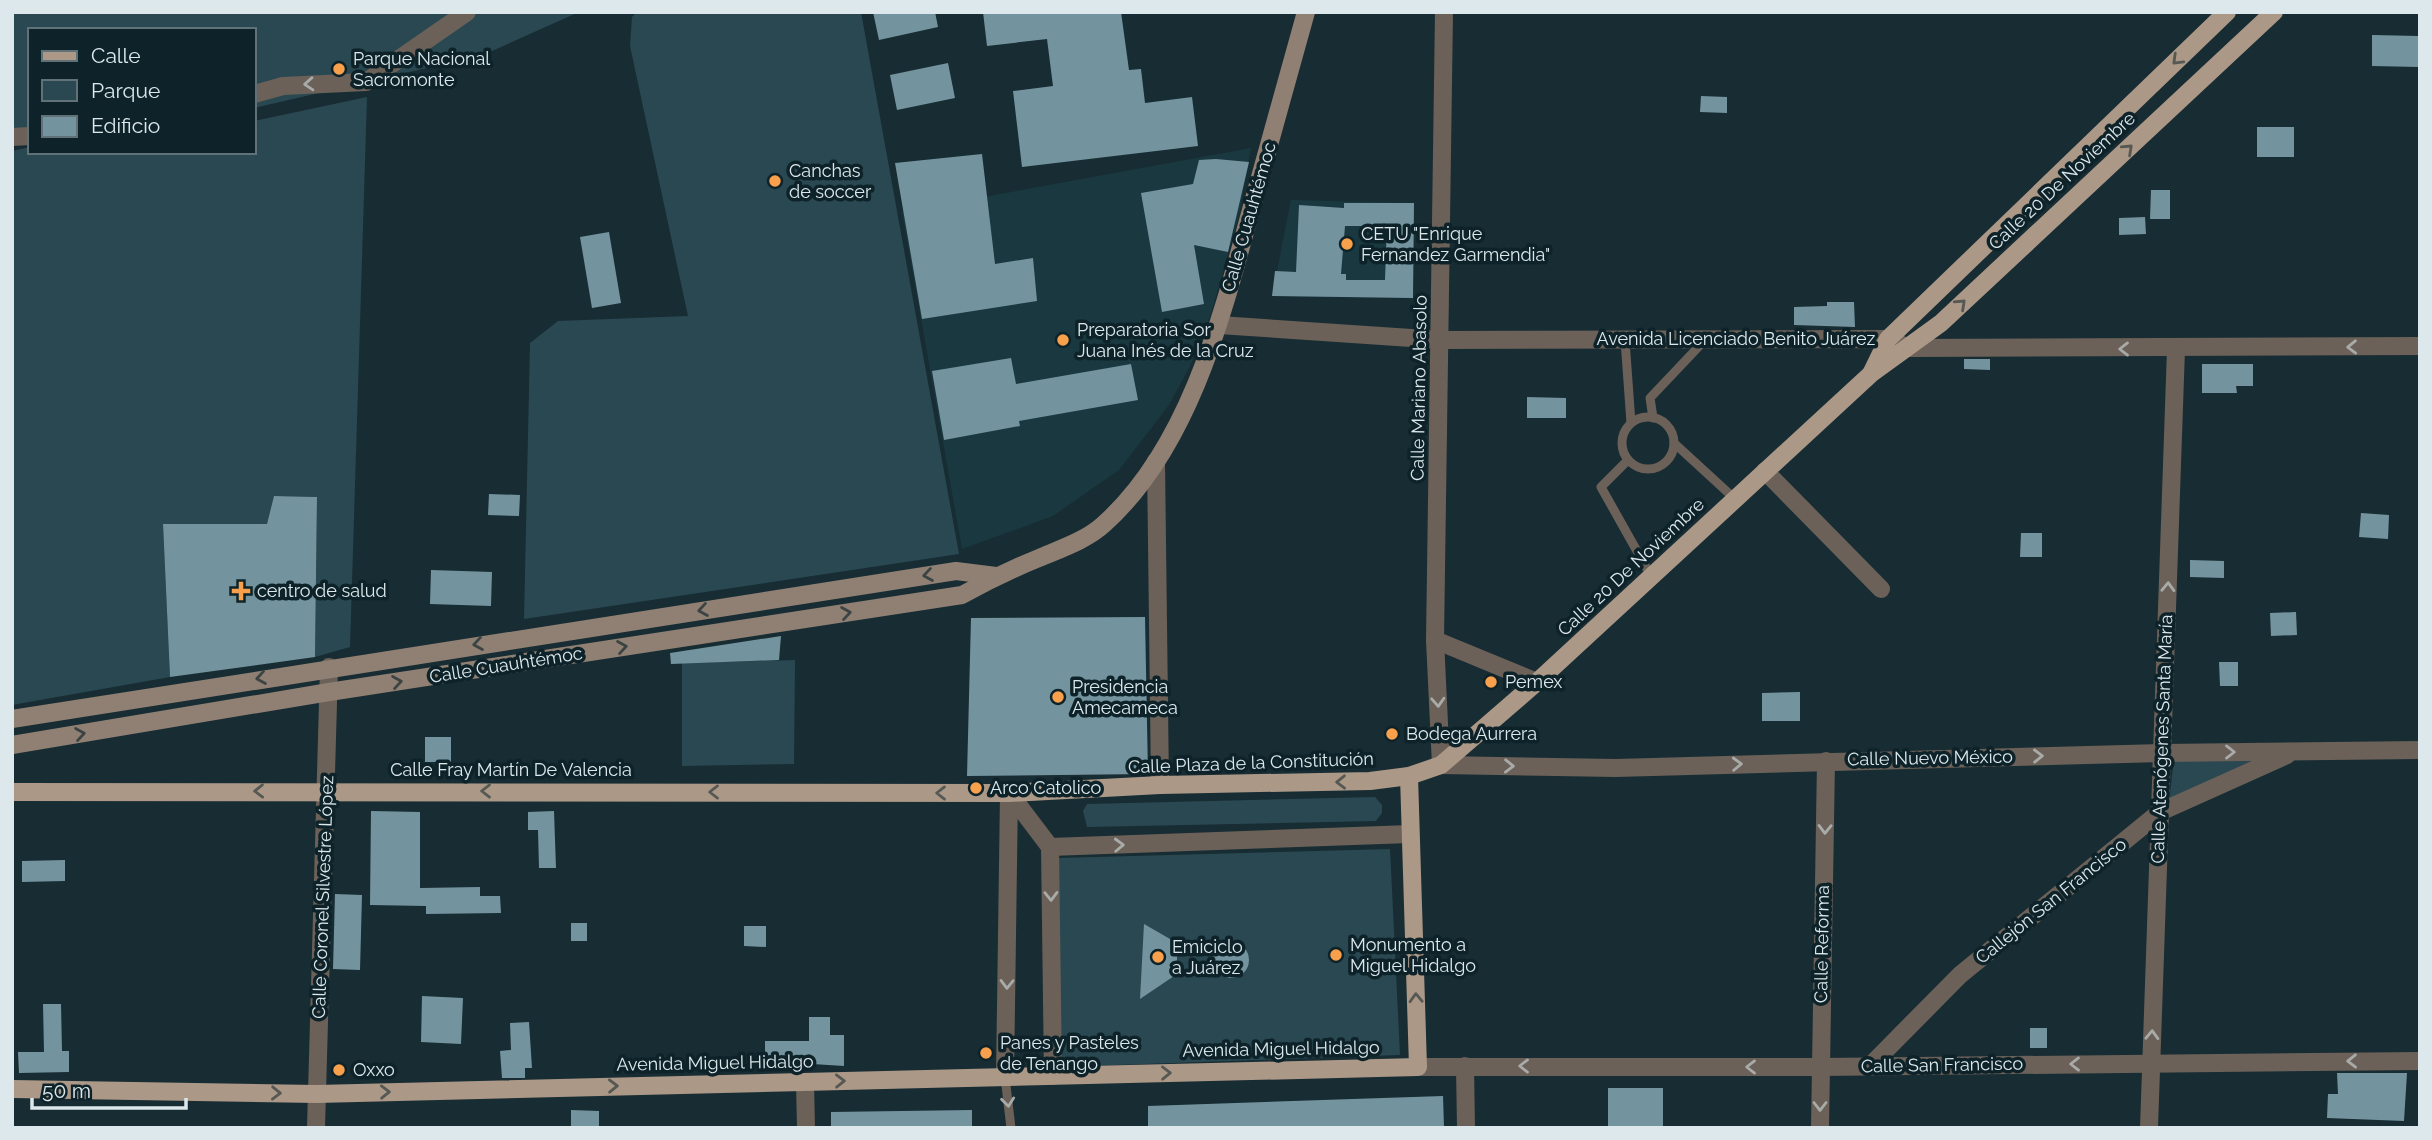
<svg xmlns="http://www.w3.org/2000/svg" width="2432" height="1140" viewBox="0 0 2432 1140" font-family="Raleway,sans-serif">
	<style>
		.built { fill: #1a3840 }
		.green { fill: #2a4851 }
		.building { fill: #73949f; fill-rule: evenodd }
		.lines { fill: none; stroke-linecap: round; stroke-linejoin: round }
		.service { stroke: #6b6158; stroke-width: 9 }
		.minor { stroke: #6b6158; stroke-width: 18 }
		.tertiary { stroke: #6b6158; stroke-width: 18 }
		.secondary { stroke: #908073; stroke-width: 18 }
		.primary { stroke: #ac9887; stroke-width: 18 }
		.oneway { stroke: #555853 }
		.oneway2 { stroke: #a9aba9 }
		.oneway3 { stroke: #3c4443 }
		.poi-dot { fill: #f8a04b; stroke: #0e2329; stroke-width: 2.5 }
		.labels { text-anchor: middle; stroke-width: 7; stroke-linejoin: round; paint-order: stroke }
		.poi-label { font-size: 18px; fill: #dce8ec; stroke: #0e2329; text-anchor: start }
		.street-label { font-size: 18px; fill: #dce8ec; stroke: #0e2329 }
	</style>
	<rect width="100%" height="100%" fill="#182c33"/>
	<!-- built -->
	<g class="built">
		<path d="M 1251,148 L 1239,215 L 1211,314 L 1190,366 L 1169,405 L 1119,470 L 1053,516 L 962,549 L 902,212 Z"/>
		<path d="M 1291,200 L 1414,203 L 1413,298 L 1272,296 Z"/>
	</g>
	<!-- green -->
	<g class="green">
		<path d="M 12,12 L 579,12 L 483,55 L 254,108 L 254,30 L 30,30 L 30,134 L 12,137 Z"/>
		<path d="M 637,12 L 861,12 L 959,554 L 524,619 L 530,343 L 558,321 L 688,316 L 630,46 L 632,17 Z"/>
		<path d="M 367,97 L 350,647 L 315,657 L 317,497 L 274,496 L 267,524 L 163,524 L 170,677 L 12,705 L 12,151 L 30,147 L 30,152 L 254,152 L 254,121 Z"/>
		<path d="M 795,660 L 794,764 L 682,766 L 682,663 Z"/>
		<path d="M 2280,754 L 2169,803 L 2174,758 Z"/>
		<path d="M 1375,797 L 1382,805 L 1382,813 L 1376,821 L 1087,827 L 1083,811 L 1087,804 Z"/>
		<path d="M 1390,849 L 1400,1055 L 1060,1067 L 1058,858 Z"/>
	</g>
	<!-- building -->
	<g class="building">
		<path d="M 873,12 L 935,12 L 938,27 L 879,40 Z"/>
		<path d="M 983,12 L 1121,12 L 1129,70 L 1141,69 L 1145,103 L 1192,97 L 1198,146 L 1022,167 L 1013,91 L 1053,86 L 1047,39 L 987,46 Z"/>
		<path d="M 2372,35 L 2419,36 L 2419,67 L 2372,66 Z"/>
		<path d="M 948,63 L 955,98 L 897,110 L 890,75 Z"/>
		<path d="M 1701,96 L 1727,97 L 1727,113 L 1700,112 Z"/>
		<rect x="2257" y="127" width="37" height="30"/>
		<path d="M 982,154 L 995,264 L 1033,258 L 1037,301 L 922,319 L 895,163 Z"/>
		<path d="M 1216,159 L 1249,162 L 1228,252 L 1194,245 L 1204,304 L 1162,312 L 1141,193 L 1193,184 L 1199,160 Z"/>
		<path d="M 2151,190 L 2170,190 L 2170,219 L 2150,219 Z"/>
		<path d="M 1344,203 L 1414,203 L 1413,298 L 1272,296 L 1275,271 L 1296,272 L 1299,205 L 1344,208 ZM 1345,226 L 1387,226 L 1385,280 L 1346,280 L 1346,274 L 1341,274 Z"/>
		<path d="M 2145,217 L 2146,234 L 2119,235 L 2119,218 Z"/>
		<path d="M 609,232 L 621,303 L 592,308 L 580,237 Z"/>
		<path d="M 1827,302 L 1854,302 L 1855,327 L 1794,325 L 1794,307 L 1827,306 Z"/>
		<path d="M 1011,358 L 1016,384 L 1131,364 L 1138,400 L 1019,421 L 1020,426 L 944,440 L 932,371 Z"/>
		<path d="M 1964,359 L 1990,359 L 1990,370 L 1964,369 Z"/>
		<path d="M 2202,364 L 2253,364 L 2253,386 L 2236,386 L 2237,393 L 2202,393 Z"/>
		<path d="M 1527,397 L 1566,398 L 1566,418 L 1527,418 Z"/>
		<path d="M 489,494 L 520,495 L 519,516 L 488,515 Z"/>
		<path d="M 274,496 L 317,497 L 315,657 L 170,677 L 163,524 L 267,524 Z"/>
		<path d="M 2361,513 L 2389,515 L 2388,539 L 2359,537 Z"/>
		<path d="M 2021,533 L 2042,533 L 2042,557 L 2020,557 Z"/>
		<path d="M 2190,560 L 2224,561 L 2224,578 L 2190,577 Z"/>
		<path d="M 431,570 L 492,572 L 491,606 L 430,604 Z"/>
		<path d="M 2296,612 L 2297,635 L 2271,636 L 2270,613 Z"/>
		<path d="M 1145,617 L 1148,774 L 967,776 L 971,618 Z"/>
		<path d="M 781,636 L 779,660 L 671,664 L 670,653 Z"/>
		<path d="M 2219,662 L 2238,662 L 2238,686 L 2220,686 Z"/>
		<path d="M 1800,692 L 1800,721 L 1762,721 L 1762,693 Z"/>
		<rect x="425" y="737" width="26" height="25"/>
		<path d="M 371,811 L 420,812 L 420,888 L 480,887 L 480,896 L 500,896 L 501,913 L 426,914 L 426,906 L 370,905 Z"/>
		<path d="M 554,811 L 556,868 L 539,868 L 538,830 L 528,830 L 528,812 Z"/>
		<path d="M 65,860 L 65,881 L 22,882 L 22,861 Z"/>
		<path d="M 335,894 L 362,895 L 360,970 L 333,969 Z"/>
		<rect x="571" y="923" width="16" height="18"/>
		<path d="M 1144,924 L 1177,943 L 1177,974 L 1140,999 Z"/>
		<path d="M 744,926 L 766,926 L 766,947 L 744,946 Z"/>
		<circle cx="1231" cy="960" r="18"/>
		<path d="M 422,996 L 463,998 L 461,1044 L 421,1042 Z"/>
		<path d="M 43,1004 L 61,1004 L 62,1051 L 69,1051 L 69,1072 L 19,1073 L 18,1052 L 44,1052 Z"/>
		<path d="M 809,1017 L 830,1017 L 830,1035 L 844,1035 L 844,1066 L 765,1061 L 765,1041 L 809,1041 Z"/>
		<path d="M 529,1022 L 532,1068 L 525,1068 L 525,1078 L 502,1078 L 500,1051 L 511,1050 L 510,1023 Z"/>
		<rect x="2030" y="1028" width="17" height="20"/>
		<path d="M 2337,1073 L 2407,1073 L 2404,1121 L 2327,1118 L 2328,1094 L 2338,1094 Z"/>
		<rect x="1608" y="1088" width="55" height="40"/>
		<path d="M 1443,1096 L 1444,1128 L 1148,1128 L 1148,1106 Z"/>
		<path d="M 571,1110 L 599,1111 L 599,1128 L 571,1128 Z"/>
		<path d="M 972,1110 L 972,1128 L 831,1128 L 831,1112 Z"/>
	</g>
	<g class="lines">
		<!-- service -->
		<g class="service">
			<path d="M 1625,340 L 1631,423"/>
			<circle cx="1648" cy="443" r="26"/>
			<path d="M 1653,418 L 1650,398 L 1704,341"/>
			<path d="M 1674,443 L 1735,499"/>
			<path d="M 1628,460 L 1601,487 L 1651,576"/>
			<path d="M 1005,1077 L 1011,1128"/>
		</g>
		<!-- minor -->
		<g class="minor">
			<path d="M 1444,12 L 1435,640 L 1441,765 L 1616,768 L 2162,753 L 2420,750"/>
			<path d="M 254,94 L 283,86 L 366,82 L 467,12"/>
			<path d="M 12,137 L 30,136"/>
			<path d="M 1219,325 L 1441,340 L 1888,339 L 1909,348 L 2420,346"/>
			<path d="M 1156,461 L 1160,785"/>
			<path d="M 1765,471 L 1881,589"/>
			<path d="M 1435,640 L 1537,682"/>
			<path d="M 1009,793 L 1050,847 L 1053,1076"/>
			<path d="M 1050,847 L 1410,834"/>
			<path d="M 1870,1066 L 1960,975 L 2160,812 L 2287,755"/>
			<path d="M 1005,1077 L 1009,793"/>
			<path d="M 805,1082 L 806,1128"/>
			<path d="M 316,1128 L 329,667"/>
			<path d="M 1820,1128 L 1826,761"/>
			<path d="M 2149,1128 L 2176,349"/>
		</g>
		<!-- tertiary -->
		<g class="tertiary">
			<path d="M 1465,1066 L 1466,1128"/>
			<path d="M 1418,1067 L 1820,1067 L 2420,1061"/>
		</g>
		<!-- secondary -->
		<g class="secondary">
			<path d="M 12,719 L 956,571 L 996,576"/>
			<path d="M 12,745 L 329,692 L 962,595 C 987,581 1012,569 1039,558 C 1060,549 1087,540 1104,524 C 1190,447 1223,313 1252,206 C 1270,142 1288,77 1306,12"/>
		</g>
		<!-- primary -->
		<g class="primary">
			<path d="M 1872,372 L 1888,339 L 2227,12"/>
			<path d="M 12,792 L 1009,793 L 1160,785 L 1370,781 L 1409,776 L 1441,765 L 1537,682 L 1872,373 L 1941,323 L 2274,12"/>
			<path d="M 12,1089 L 317,1094 L 1418,1067 L 1409,776"/>
		</g>
	</g>
	<!-- one-way arrows -->
	<defs><path id="oneway-chevron" d="M-2-3.5L2.5 0L-2 3.5" fill="none" stroke-width="1.6" stroke-linecap="round" stroke-linejoin="round" transform="scale(1.75)"/></defs>
	<g class="oneway">
		<use href="#oneway-chevron" transform="translate(2177 60) rotate(136)"/>
		<use href="#oneway-chevron" transform="translate(2128 149) rotate(-43)"/>
		<use href="#oneway-chevron" transform="translate(1961 304) rotate(-43)"/>
		<use href="#oneway-chevron" transform="translate(1341 782) rotate(179)"/>
		<use href="#oneway-chevron" transform="translate(259 791) rotate(179)"/>
		<use href="#oneway-chevron" transform="translate(486 791) rotate(-180)"/>
		<use href="#oneway-chevron" transform="translate(714 792) rotate(-180)"/>
		<use href="#oneway-chevron" transform="translate(941 793) rotate(-180)"/>
		<use href="#oneway-chevron" transform="translate(1416 998) rotate(-92)"/>
		<use href="#oneway-chevron" transform="translate(1166 1073) rotate(-1)"/>
		<use href="#oneway-chevron" transform="translate(840 1081) rotate(-1)"/>
		<use href="#oneway-chevron" transform="translate(613 1086) rotate(-1)"/>
		<use href="#oneway-chevron" transform="translate(385 1092) rotate(-1)"/>
		<use href="#oneway-chevron" transform="translate(276 1093) rotate(1)"/>
	</g>
	<g class="oneway2">
		<use href="#oneway-chevron" transform="translate(309 84) rotate(176)"/>
		<use href="#oneway-chevron" transform="translate(2352 347) rotate(179)"/>
		<use href="#oneway-chevron" transform="translate(2124 349) rotate(-180)"/>
		<use href="#oneway-chevron" transform="translate(2168 587) rotate(-88)"/>
		<use href="#oneway-chevron" transform="translate(1438 702) rotate(87)"/>
		<use href="#oneway-chevron" transform="translate(2230 752)"/>
		<use href="#oneway-chevron" transform="translate(2038 756) rotate(-1)"/>
		<use href="#oneway-chevron" transform="translate(1737 764) rotate(-2)"/>
		<use href="#oneway-chevron" transform="translate(1509 766) rotate(1)"/>
		<use href="#oneway-chevron" transform="translate(1825 829) rotate(91)"/>
		<use href="#oneway-chevron" transform="translate(1119 845) rotate(-2)"/>
		<use href="#oneway-chevron" transform="translate(1051 896) rotate(89)"/>
		<use href="#oneway-chevron" transform="translate(1007 984) rotate(91)"/>
		<use href="#oneway-chevron" transform="translate(2152 1035) rotate(-88)"/>
		<use href="#oneway-chevron" transform="translate(2352 1061) rotate(179)"/>
		<use href="#oneway-chevron" transform="translate(2075 1064) rotate(180)"/>
		<use href="#oneway-chevron" transform="translate(1524 1066) rotate(-180)"/>
		<use href="#oneway-chevron" transform="translate(1751 1067) rotate(-180)"/>
		<use href="#oneway-chevron" transform="translate(1008 1102) rotate(84)"/>
		<use href="#oneway-chevron" transform="translate(1820 1106) rotate(90)"/>
	</g>
	<g class="oneway3">
		<use href="#oneway-chevron" transform="translate(928 575) rotate(171)"/>
		<use href="#oneway-chevron" transform="translate(703 610) rotate(171)"/>
		<use href="#oneway-chevron" transform="translate(846 613) rotate(-9)"/>
		<use href="#oneway-chevron" transform="translate(478 644) rotate(171)"/>
		<use href="#oneway-chevron" transform="translate(622 647) rotate(-9)"/>
		<use href="#oneway-chevron" transform="translate(261 678) rotate(171)"/>
		<use href="#oneway-chevron" transform="translate(397 682) rotate(-9)"/>
		<use href="#oneway-chevron" transform="translate(80 734) rotate(-9)"/>
	</g>
	<!-- markers -->
	<g class="poi-dot">
		<circle cx="339" cy="69" r="7"/>
		<circle cx="775" cy="181" r="7"/>
		<circle cx="1347" cy="244" r="7"/>
		<circle cx="1063" cy="340" r="7"/>
		<path d="M237.5 580.5h7v7h7v7h-7v7h-7v-7h-7v-7h7z"/>
		<circle cx="1491" cy="682" r="7"/>
		<circle cx="1058" cy="697" r="7"/>
		<circle cx="1392" cy="734" r="7"/>
		<circle cx="976" cy="788" r="7"/>
		<circle cx="1336" cy="955" r="7"/>
		<circle cx="1158" cy="957" r="7"/>
		<circle cx="986" cy="1053" r="7"/>
		<circle cx="339" cy="1070" r="7"/>
	</g>
	<g class="labels">
		<!-- poi labels -->
		<g class="poi-label">
			<text x="353" y="65">Parque Nacional<tspan x="353" dy="21">Sacromonte</tspan></text>
			<text x="789" y="177">Canchas<tspan x="789" dy="21">de soccer</tspan></text>
			<text x="1361" y="240">CETU "Enrique<tspan x="1361" dy="21">Fernandez Garmendia"</tspan></text>
			<text x="1077" y="336">Preparatoria Sor<tspan x="1077" dy="21">Juana Inés de la Cruz</tspan></text>
			<text x="257" y="597">centro de salud</text>
			<text x="1505" y="688">Pemex</text>
			<text x="1072" y="693">Presidencia<tspan x="1072" dy="21">Amecameca</tspan></text>
			<text x="1406" y="740">Bodega Aurrera</text>
			<text x="990" y="794">Arco Catolico</text>
			<text x="1350" y="951">Monumento a<tspan x="1350" dy="21">Miguel Hidalgo</tspan></text>
			<text x="1172" y="953">Emiciclo<tspan x="1172" dy="21">a Juárez</tspan></text>
			<text x="1000" y="1049">Panes y Pasteles<tspan x="1000" dy="21">de Tenango</tspan></text>
			<text x="353" y="1076">Oxxo</text>
		</g>
		<!-- street labels -->
		<g class="street-label">
			<text transform="translate(2062 181) rotate(-43)" y="6">Calle 20 De Noviembre</text>
			<text transform="translate(1249 217) rotate(-74)" y="6">Calle Cuauhtémoc</text>
			<text x="1736" y="345">Avenida Licenciado Benito Juárez</text>
			<text transform="translate(1419 388) rotate(-89)" y="6">Calle Mariano Abasolo</text>
			<text transform="translate(1631 567) rotate(-43)" y="6">Calle 20 De Noviembre</text>
			<text transform="translate(506 665) rotate(-9)" y="6">Calle Cuauhtémoc</text>
			<text transform="translate(2162 739) rotate(-88)" y="6">Calle Atenógenes Santa María</text>
			<text transform="translate(1930 758) rotate(-1)" y="6">Calle Nuevo México</text>
			<text transform="translate(1251 763) rotate(-2)" y="6">Calle Plaza de la Constitución</text>
			<text x="511" y="776">Calle Fray Martín De Valencia</text>
			<text transform="translate(323 897) rotate(-88)" y="6">Calle Coronel Silvestre López</text>
			<text transform="translate(2051 901) rotate(-39)" y="6">Callejón San Francisco</text>
			<text transform="translate(1822 944) rotate(-89)" y="6">Calle Reforma</text>
			<text transform="translate(1281 1049) rotate(-1)" y="6">Avenida Miguel Hidalgo</text>
			<text transform="translate(715 1063) rotate(-1)" y="6">Avenida Miguel Hidalgo</text>
			<text transform="translate(1942 1065) rotate(-1)" y="6">Calle San Francisco</text>
		</g>
	</g>
	<!-- border -->
	<rect width="2432" height="1140" fill="none" stroke="#dce8ec" stroke-width="28"/>
	<!-- legend -->
	<rect x="28" y="28" width="228" height="126" fill="#0e2329" stroke="#607277" stroke-width="2"/>
	<rect x="42" y="51" width="35" height="10" fill="#ac9887" stroke="#607277" stroke-width="2"/>
	<text x="91" y="63" font-size="21" fill="#dce8ec">Calle</text>
	<rect x="42" y="80" width="35" height="21" fill="#2a4851" stroke="#607277" stroke-width="2"/>
	<text x="91" y="98" font-size="21" fill="#dce8ec">Parque</text>
	<rect x="42" y="116" width="35" height="21" fill="#73949f" stroke="#607277" stroke-width="2"/>
	<text x="91" y="133" font-size="21" fill="#dce8ec">Edificio</text>
	<!-- scale -->
	<path d="M32 1098v10h154v-10" fill="none" stroke="#dce8ec" stroke-width="3.5"/>
	<text x="42" y="1098" font-size="21" fill="#dce8ec" stroke="#0e2329" stroke-width="5" paint-order="stroke">50 m</text>
</svg>
